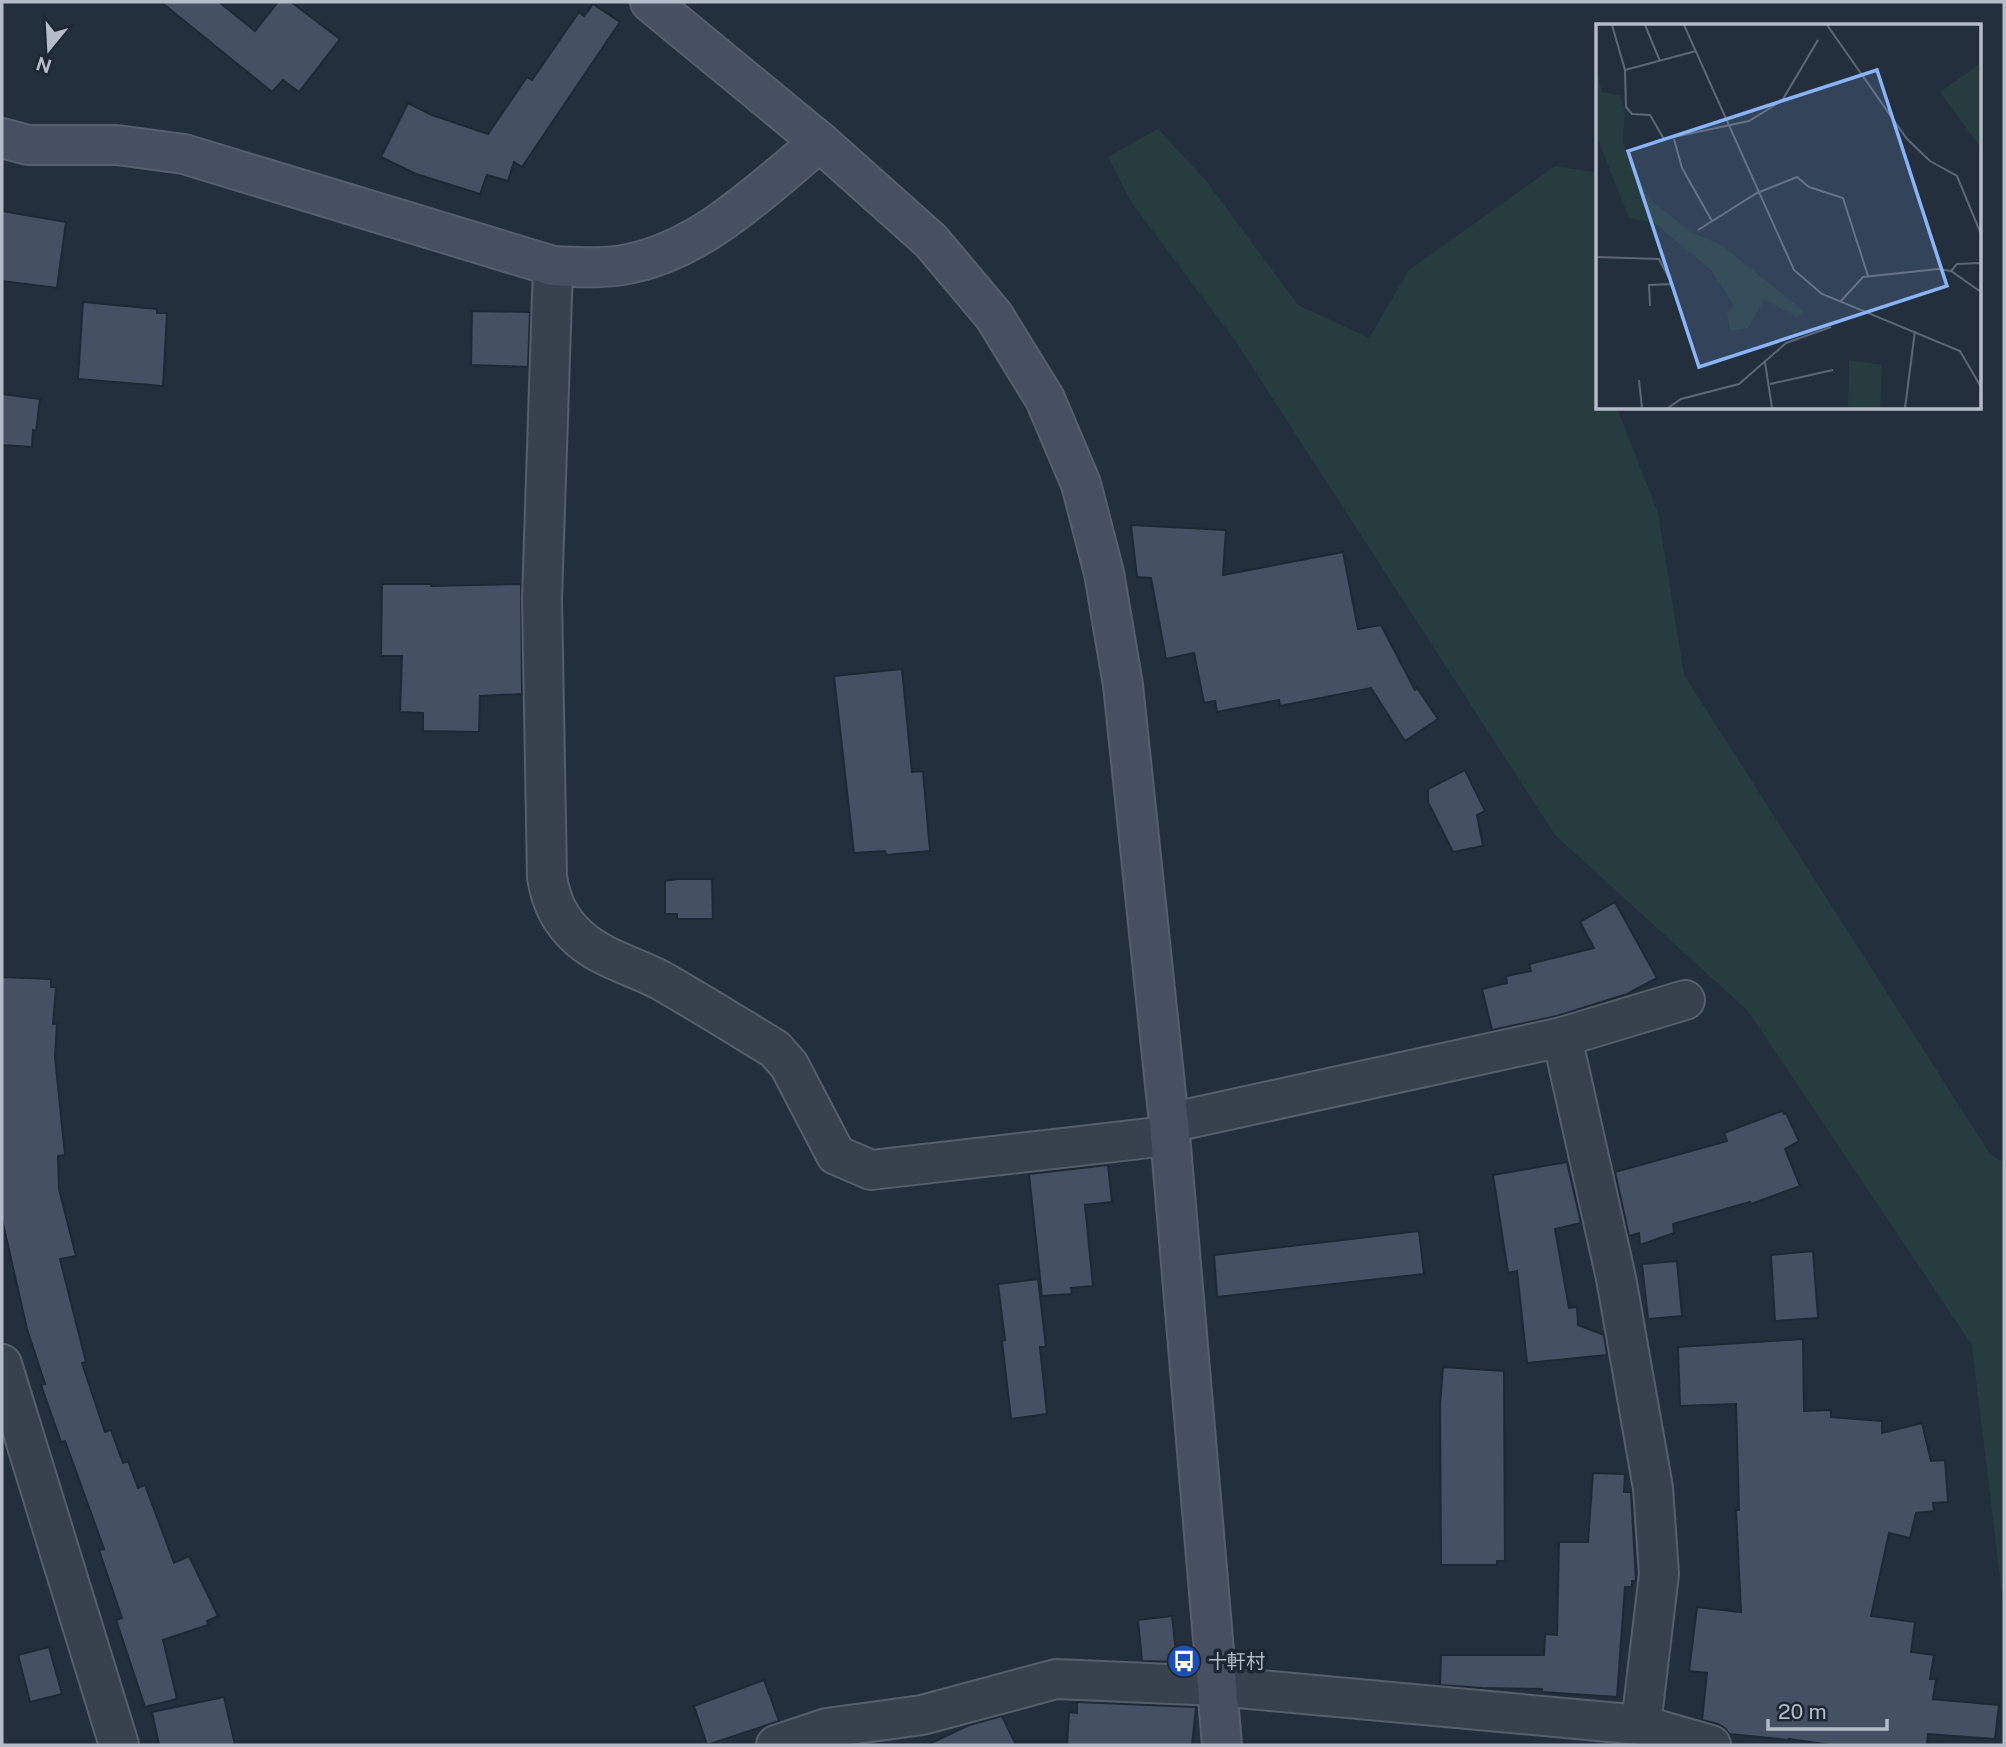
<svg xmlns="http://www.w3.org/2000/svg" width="2006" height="1747" viewBox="0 0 2006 1747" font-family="'Public Sans','Noto Sans JP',sans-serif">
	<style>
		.green { fill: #263c3f }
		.building { fill: #455162; stroke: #1f2835; stroke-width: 2 }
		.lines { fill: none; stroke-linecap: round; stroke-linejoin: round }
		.street-casing { stroke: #565f6c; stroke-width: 42 }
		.secondary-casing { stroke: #565f6c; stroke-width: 42 }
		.street { stroke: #38414e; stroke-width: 38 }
		.secondary { stroke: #465061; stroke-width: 38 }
		.labels { text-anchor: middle; stroke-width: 7; stroke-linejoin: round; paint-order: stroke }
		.poi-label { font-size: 19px; fill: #b4bcc9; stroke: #1d2633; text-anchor: start }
		.inset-road { fill: none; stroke: #5e6776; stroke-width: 2 }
		.view { fill: #8ab4f8; fill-opacity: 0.15; stroke: #8ab4f8; stroke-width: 3.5 }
		.inset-edge { fill: none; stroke: #b4bcc9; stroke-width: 3.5 }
	</style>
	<rect width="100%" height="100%" fill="#242f3e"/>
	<!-- green -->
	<path class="green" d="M 1158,129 L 1207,182 L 1298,305 L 1369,338 L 1409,270 L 1555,166 L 1598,173 L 1598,408 L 1617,408 L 1658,513 L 1684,675 L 1990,1154 L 2004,1163 L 2004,1611 L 1972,1345 L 1748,1011 L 1555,835 L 1236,342 L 1131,202 L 1108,157 Z"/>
	<!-- building -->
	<g class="building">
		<path d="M 161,2 L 219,2 L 255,31 L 278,2 L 291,2 L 340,39 L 299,92 L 283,80 L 272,92 Z"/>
		<path d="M 593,4 L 620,22 L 522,167 L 514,162 L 508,181 L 487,175 L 480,194 L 416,174 L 381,157 L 408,103 L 432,115 L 488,134 L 527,77 L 532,80 L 579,12 L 584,16 Z"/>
		<path d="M 2,211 L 66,222 L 57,288 L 2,281 Z"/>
		<path d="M 83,302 L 157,309 L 157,313 L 167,313 L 163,386 L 78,379 Z"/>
		<path d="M 472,311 L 530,312 L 528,367 L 471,365 Z"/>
		<path d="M 2,394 L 40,399 L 36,431 L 33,430 L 32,447 L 2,445 Z"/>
		<path d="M 1131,525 L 1226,530 L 1223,575 L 1343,552 L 1358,629 L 1381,625 L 1415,690 L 1417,688 L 1438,719 L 1405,741 L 1371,688 L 1280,706 L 1279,700 L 1217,712 L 1215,701 L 1204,703 L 1194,653 L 1166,659 L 1151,578 L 1137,577 Z"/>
		<path d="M 382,584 L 431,584 L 431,586 L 521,584 L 522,694 L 480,696 L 479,732 L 423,731 L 423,713 L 400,712 L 402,656 L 381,656 Z"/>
		<path d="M 902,669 L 912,772 L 923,771 L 930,851 L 886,855 L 885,851 L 854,853 L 834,676 Z"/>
		<path d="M 1465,770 L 1485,811 L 1477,815 L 1483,846 L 1453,852 L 1428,802 L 1428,789 Z"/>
		<path d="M 677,879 L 712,879 L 713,919 L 677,919 L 677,914 L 665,914 L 665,881 Z"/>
		<path d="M 1615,902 L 1657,978 L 1627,994 L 1557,1016 L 1492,1030 L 1482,989 L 1507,983 L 1506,976 L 1531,971 L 1529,964 L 1594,948 L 1580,922 Z"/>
		<path d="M 2,977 L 51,979 L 51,987 L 56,987 L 53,1024 L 57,1024 L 55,1057 L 65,1155 L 58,1156 L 59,1189 L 76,1256 L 60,1259 L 86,1362 L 82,1363 L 105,1432 L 111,1430 L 123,1463 L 128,1461 L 138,1488 L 145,1485 L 174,1563 L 189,1556 L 218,1616 L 207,1621 L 208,1625 L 163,1640 L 177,1699 L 145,1707 L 116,1620 L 122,1618 L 99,1550 L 104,1549 L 65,1441 L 61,1442 L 41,1385 L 45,1384 L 27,1329 L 2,1219 Z"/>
		<path d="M 1782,1111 L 1784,1114 L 1786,1113 L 1799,1141 L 1785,1149 L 1800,1186 L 1751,1204 L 1750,1202 L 1673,1224 L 1674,1233 L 1640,1245 L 1639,1233 L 1629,1236 L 1615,1172 L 1727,1141 L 1724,1133 Z"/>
		<path d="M 1567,1162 L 1581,1223 L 1555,1229 L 1569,1308 L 1577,1307 L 1578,1325 L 1604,1335 L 1607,1355 L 1527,1363 L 1517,1271 L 1508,1273 L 1493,1175 Z"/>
		<path d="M 1108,1165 L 1112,1202 L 1085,1205 L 1093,1286 L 1071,1288 L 1072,1294 L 1042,1296 L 1029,1174 Z"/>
		<path d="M 1419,1231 L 1424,1274 L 1217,1297 L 1214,1255 Z"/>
		<path d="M 1813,1251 L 1818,1318 L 1775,1321 L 1771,1255 Z"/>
		<path d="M 1677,1261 L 1682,1316 L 1648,1319 L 1642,1264 Z"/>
		<path d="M 1038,1279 L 1046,1347 L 1040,1347 L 1047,1414 L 1011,1419 L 1002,1341 L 1005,1340 L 998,1284 Z"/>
		<path d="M 1803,1339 L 1804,1411 L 1831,1410 L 1831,1417 L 1882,1421 L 1882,1433 L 1922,1423 L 1931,1461 L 1945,1460 L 1948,1502 L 1933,1503 L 1934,1511 L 1916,1513 L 1910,1538 L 1889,1533 L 1871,1616 L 1915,1622 L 1911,1652 L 1934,1655 L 1930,1679 L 1936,1679 L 1933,1699 L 1999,1705 L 1995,1739 L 1928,1734 L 1927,1745 L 1831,1745 L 1789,1739 L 1789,1740 L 1729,1734 L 1726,1729 L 1718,1724 L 1702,1720 L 1707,1673 L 1689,1671 L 1697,1607 L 1741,1612 L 1736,1510 L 1739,1510 L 1736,1404 L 1680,1406 L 1678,1347 Z"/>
		<path d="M 1443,1367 L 1504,1371 L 1505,1561 L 1497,1561 L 1497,1565 L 1441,1565 L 1440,1405 Z"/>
		<path d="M 1593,1473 L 1625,1474 L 1624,1492 L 1631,1492 L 1636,1581 L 1632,1581 L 1632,1587 L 1625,1587 L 1617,1697 L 1542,1692 L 1542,1689 L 1482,1688 L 1440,1685 L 1441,1655 L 1544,1655 L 1545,1634 L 1557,1635 L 1559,1542 L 1588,1542 Z"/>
		<path d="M 1172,1616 L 1177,1662 L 1142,1661 L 1138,1620 Z"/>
		<path d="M 49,1647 L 62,1694 L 30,1702 L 18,1655 Z"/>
		<path d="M 764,1680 L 779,1721 L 707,1745 L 694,1706 Z"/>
		<path d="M 224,1697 L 235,1745 L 159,1745 L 152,1712 Z"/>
		<path d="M 1077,1702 L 1196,1707 L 1192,1745 L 1067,1745 L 1069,1712 L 1077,1713 Z"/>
		<path d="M 1002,1716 L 1016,1745 L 927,1745 L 969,1725 Z"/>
	</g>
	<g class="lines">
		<defs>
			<g id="street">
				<path d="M 553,266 L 542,599 L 547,877 C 551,902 560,921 579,938 C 601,958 633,966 660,980 C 699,1002 737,1026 775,1049 L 789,1065 L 836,1155 L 871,1170 L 1166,1136 L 1169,1123 L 1562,1037 L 1685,1000"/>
				<path d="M 1562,1037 L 1616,1278 L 1653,1488 L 1659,1574 L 1641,1725"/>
				<path d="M 2,1364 L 119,1745"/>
				<path d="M 776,1745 L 827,1728 L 922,1715 L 1056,1679 L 1217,1686 L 1641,1725 L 1711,1745"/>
			</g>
			<g id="secondary">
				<path d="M 650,2 L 820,142 L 931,241 L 994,316 L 1045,399 L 1081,484 L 1104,573 L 1123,685 L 1169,1123 L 1222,1745"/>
				<path d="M 2,138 L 28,145 L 117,145 L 184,154 L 553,266 C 578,267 603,269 628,264 C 704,249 762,189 820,142"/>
			</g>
		</defs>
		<!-- street casing -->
		<use href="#street" class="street-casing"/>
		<!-- secondary casing -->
		<use href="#secondary" class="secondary-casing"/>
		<!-- street -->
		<use href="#street" class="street"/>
		<!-- secondary -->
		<use href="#secondary" class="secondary"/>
	</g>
	<!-- icons -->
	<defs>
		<symbol id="bus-disc" viewBox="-11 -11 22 22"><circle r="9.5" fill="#1a4fb4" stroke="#1d2633"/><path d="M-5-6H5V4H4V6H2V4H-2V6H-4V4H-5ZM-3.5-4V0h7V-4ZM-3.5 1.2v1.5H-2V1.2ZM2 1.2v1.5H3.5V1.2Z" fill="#fff"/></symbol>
	</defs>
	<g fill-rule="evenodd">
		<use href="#bus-disc" x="1165" y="1642" width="38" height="38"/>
	</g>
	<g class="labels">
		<!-- poi labels -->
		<g class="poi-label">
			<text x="1208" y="1668">十軒村</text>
		</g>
	</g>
	<!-- overview -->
	<g transform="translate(1596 24)">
		<rect width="385" height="385" fill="#242f3e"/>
		<path d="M 385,39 L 385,124 L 344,68 ZM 0,44 L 6,68 L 23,71 L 29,85 L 27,119 L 53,175 L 94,207 L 125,221 L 203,283 L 208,288 L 202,293 L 168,276 L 152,304 L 134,307 L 131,289 L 138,282 L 115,246 L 58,199 L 33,194 L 0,111 ZM 253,336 L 286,341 L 284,384 L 252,384 Z" fill="#263c3f"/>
		<path class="inset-road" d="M 16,1 L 29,46 L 30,83 L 36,90 L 54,91 L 68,115 L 153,97 L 179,81 L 187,75 L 222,16M 49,1 L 64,37M 88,1 L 198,246 L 226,270 L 364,327 L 385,363M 231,1 L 311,115 L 334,137 L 361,152 L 385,210M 29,46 L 100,27M 78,115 L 86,144 L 116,197M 102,206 L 161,169 L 201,153 L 213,163 L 247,174 L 272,252M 0,233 L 63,235 L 76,260 L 53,261 L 54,282M 355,247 L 361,240 L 385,239M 244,278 L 267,253 L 342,245 L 355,247 L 385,268M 169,338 L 176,384M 43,356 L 46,384M 174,360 L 237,346M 72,384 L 85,375 L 143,360 L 190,319 L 235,303M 309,384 L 319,307"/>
		<path class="view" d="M 281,46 L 351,262 L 103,343 L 32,127 Z"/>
		<rect width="385" height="385" class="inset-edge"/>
	</g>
	<!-- border -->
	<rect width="2006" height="1747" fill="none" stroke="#b4bcc9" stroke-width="7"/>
	<!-- north arrow -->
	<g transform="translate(49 49) rotate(198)" stroke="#1d2633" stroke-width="5" paint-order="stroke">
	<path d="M0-5L12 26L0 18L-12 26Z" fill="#b4bcc9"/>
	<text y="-10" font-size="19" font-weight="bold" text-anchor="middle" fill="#b4bcc9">N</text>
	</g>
	<!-- scale -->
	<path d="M1768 1719v10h119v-10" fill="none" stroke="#b4bcc9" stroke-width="3.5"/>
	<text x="1778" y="1719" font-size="21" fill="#b4bcc9" stroke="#1d2633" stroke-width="5" paint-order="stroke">20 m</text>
</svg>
